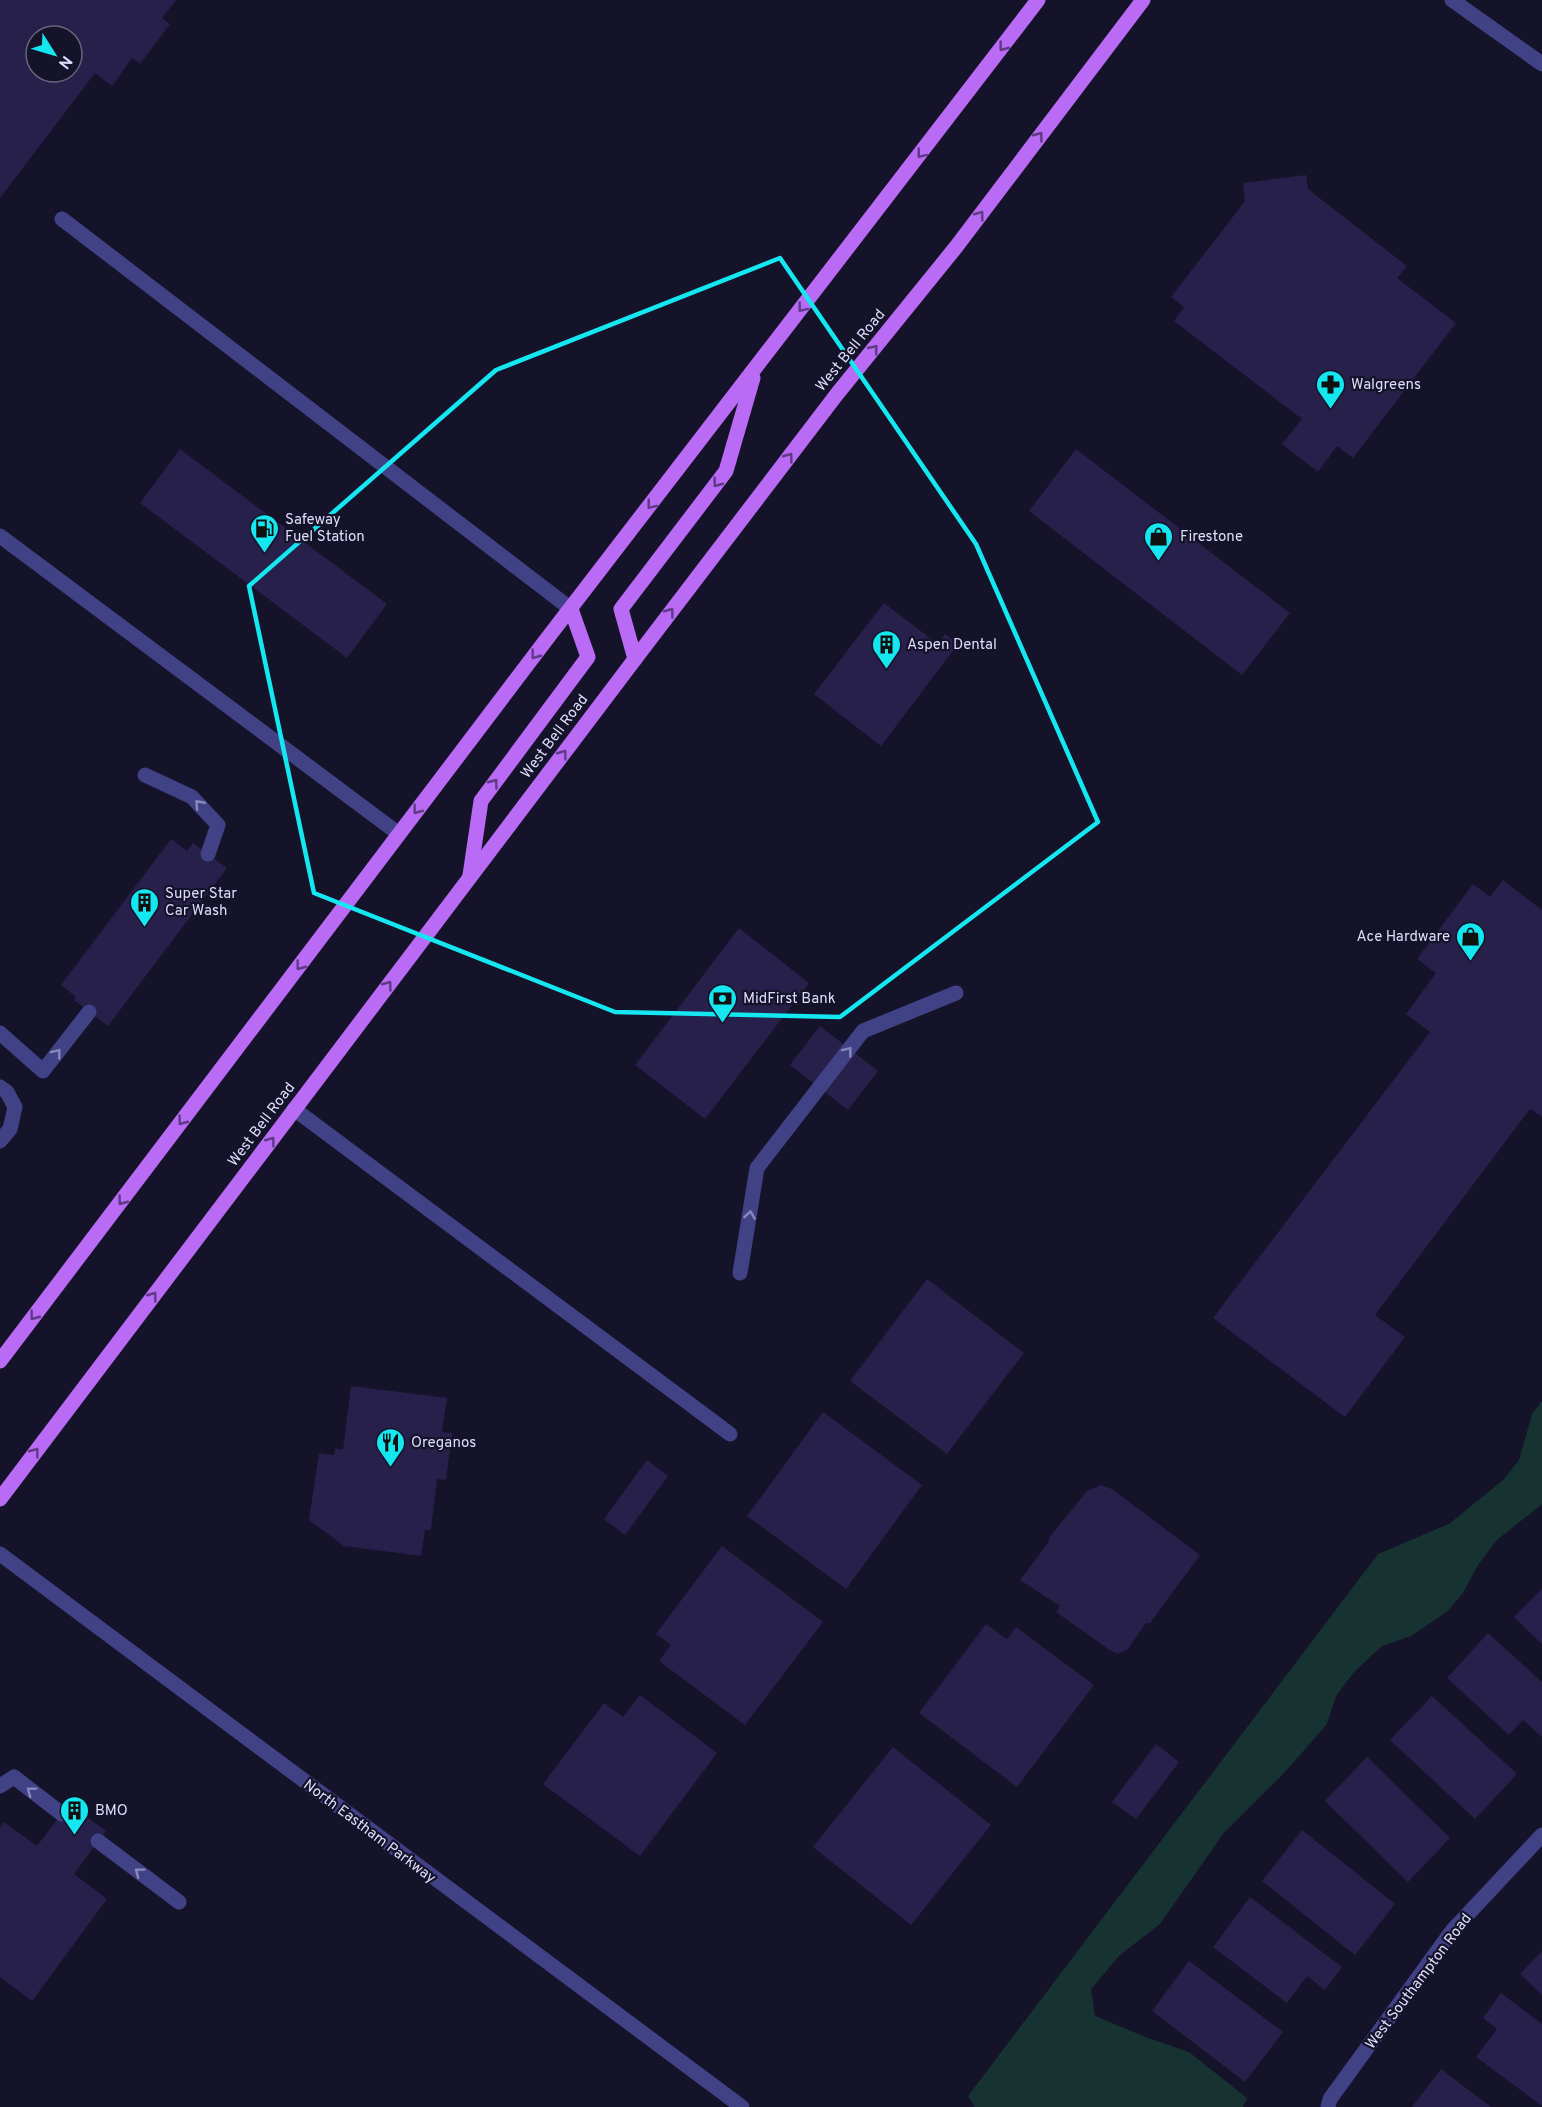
<svg xmlns="http://www.w3.org/2000/svg" width="1542" height="2107" viewBox="0 0 1542 2107" font-family="Overpass,sans-serif">
	<style>
		.green { fill: #163331 }
		.building { fill: #26204a; fill-rule: evenodd }
		.lines { fill: none; stroke-linecap: round; stroke-linejoin: round }
		.service { stroke: #414286; stroke-width: 15 }
		.minor { stroke: #414286; stroke-width: 15 }
		.tertiary { stroke: #414286; stroke-width: 15 }
		.primary { stroke: #ba6bf6; stroke-width: 15 }
		.oneway { stroke: #5f3b86 }
		.oneway2 { stroke: #8888bc }
		.marked { fill: none; stroke: #15e7f1; stroke-width: 4.5; stroke-linejoin: round }
		.labels { text-anchor: middle; stroke-width: 4.5; stroke-linejoin: round; paint-order: stroke }
		.street-label { font-size: 15px; fill: #dfddfd; stroke: #15132a }
		.poi-label { font-size: 15px; fill: #dfddfd; stroke: #15132a; text-anchor: start }
	</style>
	<rect width="100%" height="100%" fill="#15132a"/>
	<!-- green -->
	<path class="green" d="M 1542,1401 L 1542,1504 L 1497,1540 L 1478,1565 L 1463,1593 L 1448,1611 L 1411,1636 L 1382,1646 L 1354,1672 L 1336,1696 L 1327,1724 L 1285,1772 L 1223,1834 L 1160,1924 L 1120,1955 L 1091,1989 L 1095,2016 L 1148,2038 L 1189,2052 L 1247,2098 L 1243,2107 L 975,2107 L 968,2096 L 1378,1554 L 1449,1524 L 1503,1480 L 1519,1460 L 1532,1414 Z"/>
	<!-- building -->
	<g class="building">
		<path d="M 0,0 L 176,0 L 162,18 L 170,24 L 140,64 L 132,58 L 112,86 L 95,73 L 0,198 ZM 36,36 L 72,36 L 72,72 L 36,72 Z"/>
		<path d="M 1306,175 L 1308,189 L 1407,266 L 1397,278 L 1456,323 L 1353,458 L 1337,446 L 1318,472 L 1282,444 L 1302,419 L 1174,321 L 1184,307 L 1171,297 L 1245,201 L 1243,183 Z"/>
		<path d="M 180,449 L 387,604 L 347,658 L 140,503 Z"/>
		<path d="M 1076,449 L 1290,613 L 1242,675 L 1029,511 Z"/>
		<path d="M 884,603 L 938,644 L 945,634 L 958,644 L 881,746 L 814,694 Z"/>
		<path d="M 171,839 L 187,851 L 193,843 L 227,868 L 108,1026 L 74,1000 L 76,997 L 61,985 Z"/>
		<path d="M 1503,880 L 1542,910 L 1542,1117 L 1530,1109 L 1375,1315 L 1405,1337 L 1345,1417 L 1213,1318 L 1430,1032 L 1406,1014 L 1436,973 L 1417,959 L 1473,884 L 1490,897 Z"/>
		<path d="M 739,928 L 809,983 L 705,1119 L 635,1065 Z"/>
		<path d="M 820,1026 L 878,1071 L 848,1110 L 790,1065 Z"/>
		<path d="M 927,1279 L 1024,1353 L 947,1454 L 850,1381 Z"/>
		<path d="M 351,1386 L 447,1398 L 442,1432 L 452,1433 L 446,1480 L 437,1479 L 431,1530 L 425,1530 L 421,1556 L 344,1546 L 309,1520 L 319,1453 L 334,1455 L 335,1448 L 343,1450 Z"/>
		<path d="M 823,1412 L 922,1485 L 846,1589 L 747,1516 Z"/>
		<path d="M 647,1460 L 668,1476 L 625,1535 L 604,1519 Z"/>
		<path d="M 1101,1485 L 1112,1489 L 1200,1555 L 1150,1623 L 1146,1623 L 1128,1649 L 1118,1654 L 1108,1649 L 1056,1612 L 1060,1606 L 1020,1580 L 1048,1543 L 1049,1538 L 1087,1491 Z"/>
		<path d="M 722,1546 L 823,1622 L 745,1725 L 659,1661 L 671,1645 L 656,1634 Z"/>
		<path d="M 1542,1589 L 1542,1644 L 1514,1617 Z"/>
		<path d="M 986,1624 L 1007,1639 L 1016,1627 L 1094,1685 L 1017,1787 L 919,1713 Z"/>
		<path d="M 1488,1633 L 1542,1682 L 1542,1737 L 1523,1720 L 1509,1735 L 1447,1678 Z"/>
		<path d="M 640,1695 L 717,1753 L 640,1856 L 543,1784 L 604,1703 L 623,1717 Z"/>
		<path d="M 1432,1696 L 1517,1774 L 1475,1819 L 1390,1740 Z"/>
		<path d="M 1156,1744 L 1179,1762 L 1136,1819 L 1112,1802 Z"/>
		<path d="M 893,1747 L 991,1825 L 911,1925 L 813,1847 Z"/>
		<path d="M 1367,1757 L 1450,1838 L 1408,1882 L 1325,1801 Z"/>
		<path d="M 69,1804 L 106,1831 L 74,1874 L 107,1899 L 32,2001 L 0,1977 L 0,1828 L 4,1822 L 37,1846 Z"/>
		<path d="M 1302,1830 L 1395,1904 L 1355,1955 L 1262,1881 Z"/>
		<path d="M 1250,1897 L 1342,1967 L 1325,1990 L 1307,1976 L 1287,2003 L 1213,1947 Z"/>
		<path d="M 1542,1951 L 1542,1995 L 1520,1974 Z"/>
		<path d="M 1189,1961 L 1283,2032 L 1245,2082 L 1152,2011 Z"/>
		<path d="M 1501,1993 L 1542,2024 L 1542,2106 L 1476,2057 L 1497,2029 L 1483,2018 Z"/>
		<path d="M 1441,2069 L 1491,2107 L 1412,2107 Z"/>
	</g>
	<g class="lines">
		<!-- service -->
		<g class="service">
			<path d="M 62,219 L 571,609"/>
			<path d="M 0,536 L 399,834"/>
			<path d="M 145,775 L 192,797 L 218,825 L 208,854"/>
			<path d="M 0,1033 L 43,1071 L 89,1012"/>
			<path d="M 0,1087 L 7,1092 L 15,1107 L 10,1129 L 0,1141"/>
			<path d="M 294,1109 L 730,1434"/>
			<path d="M 740,1273 L 757,1168 L 863,1031 L 956,993"/>
			<path d="M 0,1786 L 14,1777 L 62,1814"/>
			<path d="M 98,1841 L 179,1902"/>
		</g>
		<!-- minor -->
		<path class="minor" d="M 1328,2107 L 1330,2099 L 1452,1931 L 1542,1835"/>
		<!-- tertiary -->
		<g class="tertiary">
			<path d="M 1452,0 L 1542,64"/>
			<path d="M 0,1554 L 742,2107"/>
		</g>
		<!-- primary -->
		<g class="primary">
			<path d="M 635,659 L 621,609 L 726,471 L 753,378"/>
			<path d="M 470,875 L 481,801 L 588,657 L 571,609"/>
			<path d="M 0,1361 L 546,640 L 1038,0"/>
			<path d="M 0,1499 L 635,659 L 837,394 L 956,247 L 1143,0"/>
		</g>
	</g>
	<!-- one-way arrows -->
	<defs><path id="oneway-chevron" d="M-2-3.5L2.5 0L-2 3.5" fill="none" stroke-width="1.6" stroke-linecap="round" stroke-linejoin="round" transform="scale(1.5)"/></defs>
	<g class="oneway">
		<use href="#oneway-chevron" transform="translate(1003 47) rotate(127)"/>
		<use href="#oneway-chevron" transform="translate(1039 136) rotate(-53)"/>
		<use href="#oneway-chevron" transform="translate(921 154) rotate(128)"/>
		<use href="#oneway-chevron" transform="translate(980 215) rotate(-53)"/>
		<use href="#oneway-chevron" transform="translate(802 308) rotate(128)"/>
		<use href="#oneway-chevron" transform="translate(874 349) rotate(-51)"/>
		<use href="#oneway-chevron" transform="translate(789 457) rotate(-53)"/>
		<use href="#oneway-chevron" transform="translate(717 483) rotate(127)"/>
		<use href="#oneway-chevron" transform="translate(651 505) rotate(128)"/>
		<use href="#oneway-chevron" transform="translate(670 612) rotate(-53)"/>
		<use href="#oneway-chevron" transform="translate(535 655) rotate(127)"/>
		<use href="#oneway-chevron" transform="translate(563 754) rotate(-53)"/>
		<use href="#oneway-chevron" transform="translate(494 783) rotate(-53)"/>
		<use href="#oneway-chevron" transform="translate(417 810) rotate(127)"/>
		<use href="#oneway-chevron" transform="translate(300 966) rotate(127)"/>
		<use href="#oneway-chevron" transform="translate(388 985) rotate(-53)"/>
		<use href="#oneway-chevron" transform="translate(182 1121) rotate(127)"/>
		<use href="#oneway-chevron" transform="translate(271 1141) rotate(-53)"/>
		<use href="#oneway-chevron" transform="translate(122 1201) rotate(127)"/>
		<use href="#oneway-chevron" transform="translate(153 1296) rotate(-53)"/>
		<use href="#oneway-chevron" transform="translate(34 1316) rotate(127)"/>
		<use href="#oneway-chevron" transform="translate(35 1452) rotate(-53)"/>
	</g>
	<g class="oneway2">
		<use href="#oneway-chevron" transform="translate(199 804) rotate(-132)"/>
		<use href="#oneway-chevron" transform="translate(848 1051) rotate(-52)"/>
		<use href="#oneway-chevron" transform="translate(57 1053) rotate(-52)"/>
		<use href="#oneway-chevron" transform="translate(750 1215) rotate(-81)"/>
		<use href="#oneway-chevron" transform="translate(31 1791) rotate(-143)"/>
		<use href="#oneway-chevron" transform="translate(139 1872) rotate(-143)"/>
	</g>
	<!-- marked area -->
	<path class="marked" d="M 780,258 L 976,544 L 1098,822 L 840,1017 L 615,1012 L 314,893 L 249,586 L 496,370 Z"/>
	<!-- icons -->
	<defs>
		<symbol id="pharmacy-pin" viewBox="-11 -11 22 30"><path d="M0 17L-7.5 6A9.5 9.5 0 1 1 7.5 6Z" fill="#15e7f1" stroke="#15132a"/><path d="M-2-6h4v4h4v4h-4v4h-4v-4h-4v-4h4Z" fill="#111"/></symbol>
		<symbol id="fuel-pin" viewBox="-11 -11 22 30"><path d="M0 17L-7.5 6A9.5 9.5 0 1 1 7.5 6Z" fill="#15e7f1" stroke="#15132a"/><path d="M-5.5-6h7V0h2V4h1.3V-2.5L3-4.5l.8-.8L6-3V5H2.5V1h-1V6h-7ZM-4.2-4.7v3.2H.2V-4.7Z" fill="#111"/></symbol>
		<symbol id="shop-pin" viewBox="-11 -11 22 30"><path d="M0 17L-7.5 6A9.5 9.5 0 1 1 7.5 6Z" fill="#15e7f1" stroke="#15132a"/><path d="M-5-2.5h2.3a2.7 3.5 0 0 1 5.4 0H5L5.5 6h-11ZM-1.5-2.5h3a1.5 2.3 0 0 0-3 0Z" fill="#111"/></symbol>
		<symbol id="building-pin" viewBox="-11 -11 22 30"><path d="M0 17L-7.5 6A9.5 9.5 0 1 1 7.5 6Z" fill="#15e7f1" stroke="#15132a"/><path d="M-4-6H4V6H1V3H-1V6H-4ZM-2.5-4.3h1.7v1.8h-1.7ZM.8-4.3h1.7v1.8H.8ZM-2.5-1h1.7V.8h-1.7ZM.8-1h1.7V.8H.8Z" fill="#111"/></symbol>
		<symbol id="bank-pin" viewBox="-11 -11 22 30"><path d="M0 17L-7.5 6A9.5 9.5 0 1 1 7.5 6Z" fill="#15e7f1" stroke="#15132a"/><path d="M-6-4H6V4H-6ZM0-2.3a2.3 2.3 0 1 0 0 4.6a2.3 2.3 0 1 0 0-4.6Z" fill="#111"/></symbol>
		<symbol id="restaurant-pin" viewBox="-11 -11 22 30"><path d="M0 17L-7.5 6A9.5 9.5 0 1 1 7.5 6Z" fill="#15e7f1" stroke="#15132a"/><path d="M-5-6h1v4h1v-4h1v4h1v-4h1v5L-1.5 .5V6h-2V.5L-5-1ZM5-6V6H3V1.5H1.5Q1.5-4 5-6Z" fill="#111"/></symbol>
	</defs>
	<g fill-rule="evenodd">
		<use href="#pharmacy-pin" x="1314" y="368" width="33" height="45"/>
		<use href="#fuel-pin" x="248" y="512" width="33" height="45"/>
		<use href="#shop-pin" x="1142" y="520" width="33" height="45"/>
		<use href="#building-pin" x="870" y="628" width="33" height="45"/>
		<use href="#building-pin" x="128" y="886" width="33" height="45"/>
		<use href="#shop-pin" x="1454" y="920" width="33" height="45"/>
		<use href="#bank-pin" x="706" y="982" width="33" height="45"/>
		<use href="#restaurant-pin" x="374" y="1426" width="33" height="45"/>
		<use href="#building-pin" x="58" y="1794" width="33" height="45"/>
	</g>
	<g class="labels">
		<!-- street labels -->
		<g class="street-label">
			<text transform="translate(850 350) rotate(-51)" y="5">West Bell Road</text>
			<text transform="translate(554 736) rotate(-53)" y="5">West Bell Road</text>
			<text transform="translate(261 1124) rotate(-53)" y="5">West Bell Road</text>
			<text transform="translate(370 1831) rotate(37)" y="5">North Eastham Parkway</text>
			<text transform="translate(1418 1981) rotate(-53)" y="5">West Southampton Road</text>
		</g>
		<!-- poi labels -->
		<g class="poi-label">
			<text x="1351" y="389">Walgreens</text>
			<text x="285" y="524">Safeway<tspan x="285" dy="17">Fuel Station</tspan></text>
			<text x="1180" y="541">Firestone</text>
			<text x="907" y="649">Aspen Dental</text>
			<text x="165" y="898">Super Star<tspan x="165" dy="17">Car Wash</tspan></text>
			<text x="1450" y="941" text-anchor="end">Ace Hardware</text>
			<text x="743" y="1003">MidFirst Bank</text>
			<text x="411" y="1447">Oreganos</text>
			<text x="95" y="1815">BMO</text>
		</g>
	</g>
	<!-- north arrow -->
	<g transform="translate(54 54) rotate(127)"><circle r="28" fill="#15132a" stroke="#66647e" stroke-width="1.5"/>
	<path d="M0-4.5L10 22L0 15L-10 22Z" fill="#15e7f1"/>
	<text y="-9" font-size="16" font-weight="bold" text-anchor="middle" fill="#dfddfd">N</text>
	</g>
</svg>
